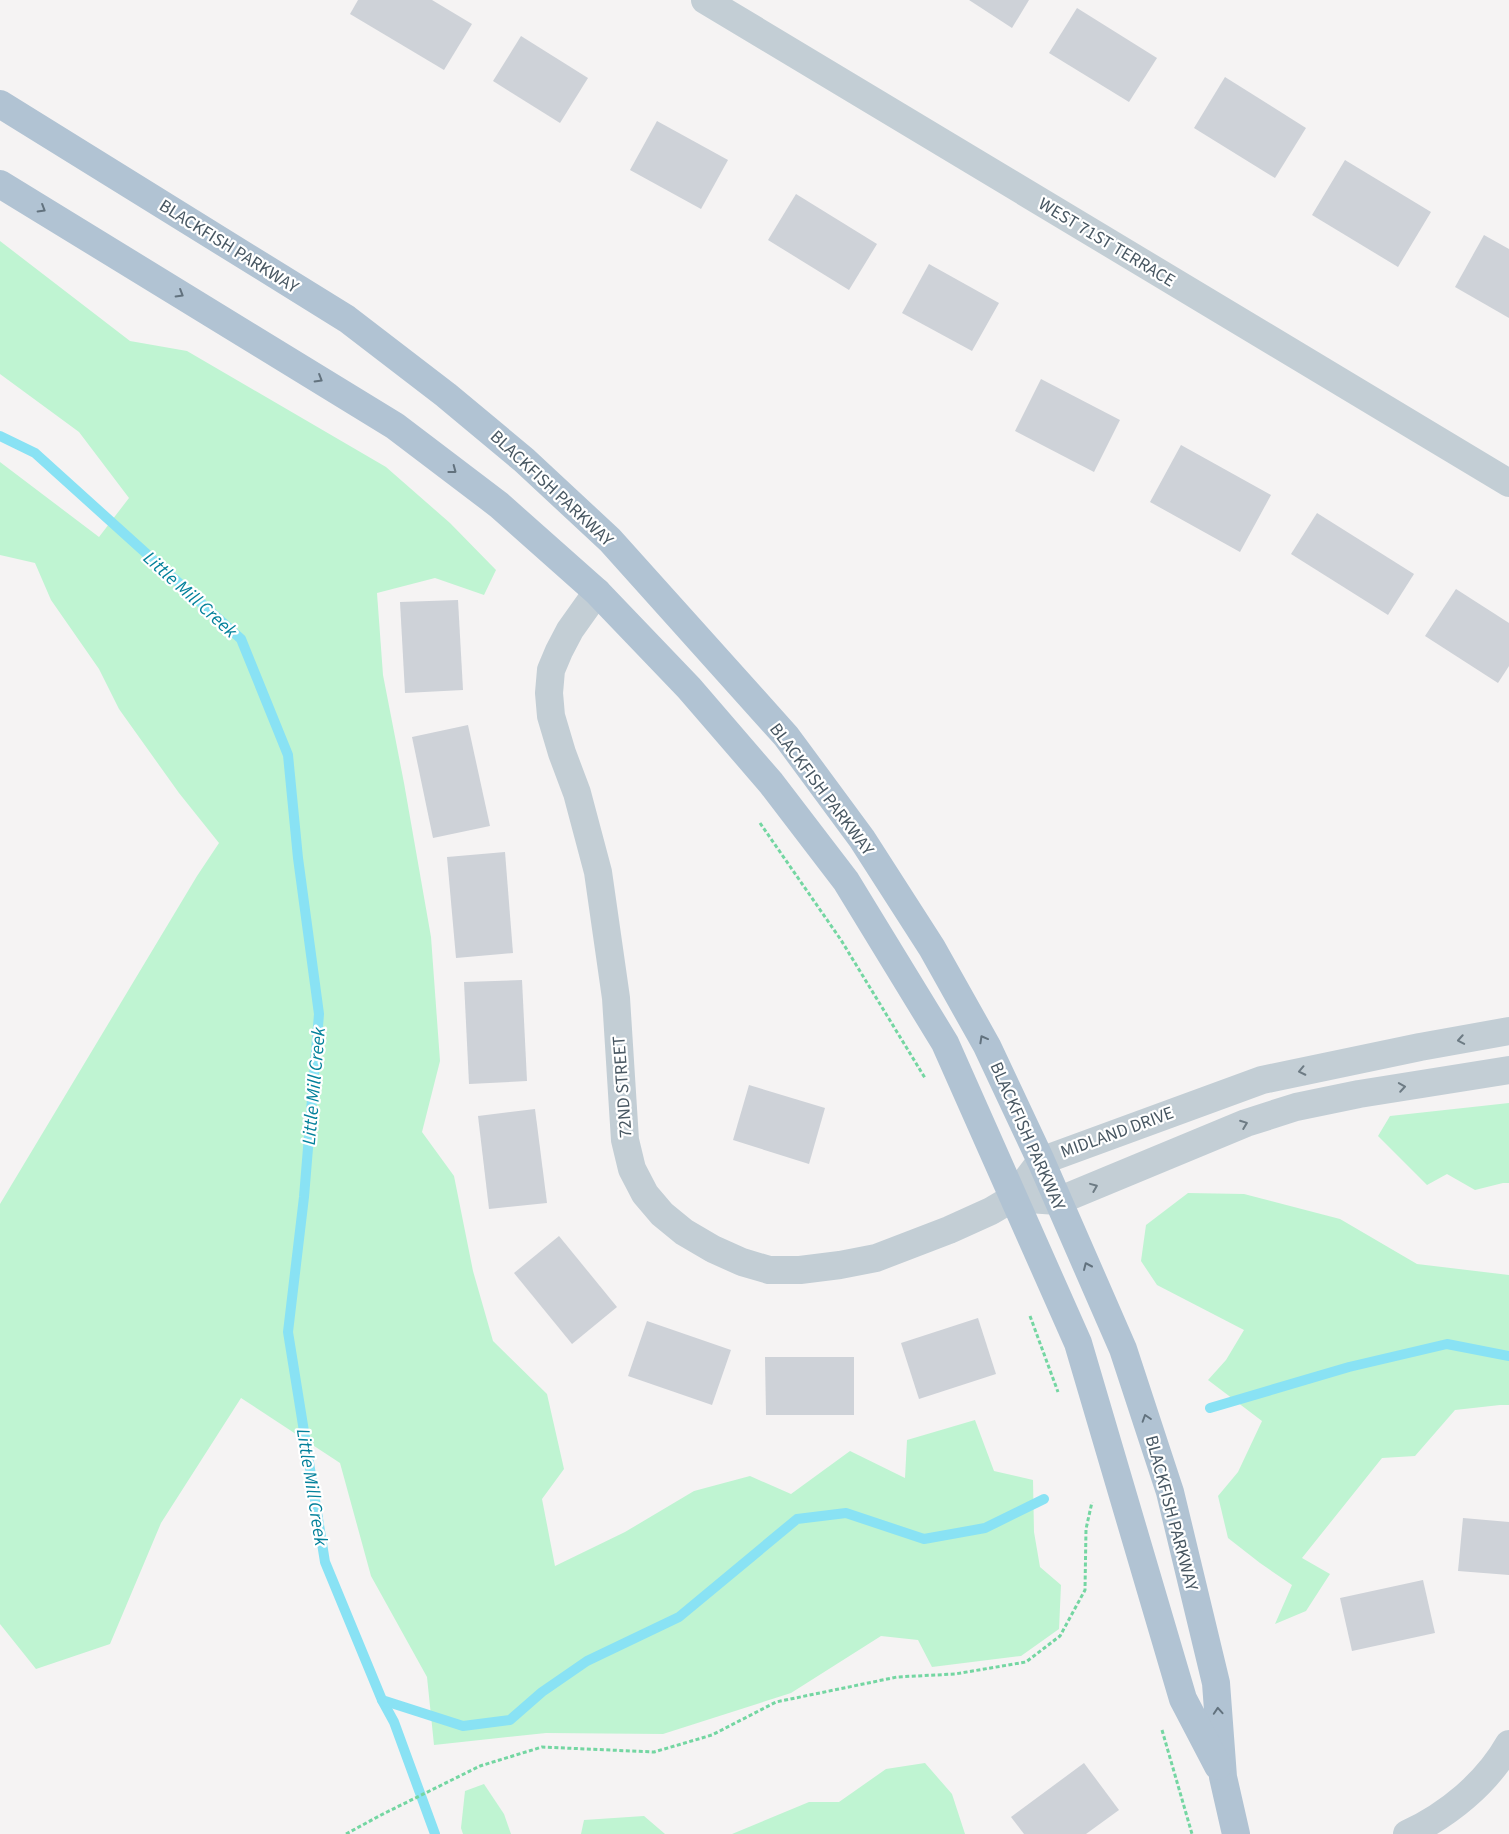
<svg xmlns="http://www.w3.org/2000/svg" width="1509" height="1834" viewBox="0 0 1509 1834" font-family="'Source Sans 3',sans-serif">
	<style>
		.green { fill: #bff4d2 }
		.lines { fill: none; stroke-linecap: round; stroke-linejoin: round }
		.stream { stroke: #89e2f4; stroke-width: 10 }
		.building { fill: #ced2d8 }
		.path { stroke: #74d6a2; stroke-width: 3; stroke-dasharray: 4 2.5; stroke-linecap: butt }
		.minor { stroke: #c3ced5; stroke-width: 28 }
		.major { stroke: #b1c3d3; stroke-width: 28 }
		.oneway { stroke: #62727e }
		.oneway2 { stroke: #6d7b84 }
		.labels { text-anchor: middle; stroke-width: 4.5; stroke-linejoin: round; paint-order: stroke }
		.street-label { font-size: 18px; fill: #485762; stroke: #fff }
		.water-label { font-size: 19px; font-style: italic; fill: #03819b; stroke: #fff }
	</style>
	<rect width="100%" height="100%" fill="#f5f3f3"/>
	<!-- green -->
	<g class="green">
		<path d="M 0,241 L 130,341 L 187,351 L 386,467 L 450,523 L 496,570 L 484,595 L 435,578 L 377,593 L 383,675 L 404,783 L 431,937 L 440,1061 L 422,1132 L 454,1176 L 473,1271 L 493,1341 L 547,1394 L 564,1469 L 542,1499 L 555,1566 L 625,1532 L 694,1491 L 750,1476 L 791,1494 L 850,1451 L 905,1478 L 907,1440 L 975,1420 L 994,1471 L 1033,1480 L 1034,1532 L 1040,1567 L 1061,1585 L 1059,1629 L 1021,1656 L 932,1667 L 918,1640 L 881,1636 L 791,1693 L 663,1734 L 546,1733 L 434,1745 L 427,1677 L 371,1576 L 340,1463 L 241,1398 L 161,1523 L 110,1644 L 36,1669 L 0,1624 L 0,1204 L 197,876 L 219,843 L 179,793 L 119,709 L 99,669 L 51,600 L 35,563 L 0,555 L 0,462 L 99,537 L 129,498 L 79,432 L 0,374 Z"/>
		<path d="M 1509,1103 L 1509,1183 L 1503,1183 L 1475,1190 L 1447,1174 L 1427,1185 L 1378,1136 L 1390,1116 Z"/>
		<path d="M 1188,1193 L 1244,1194 L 1340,1219 L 1417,1264 L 1509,1275 L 1509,1405 L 1500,1405 L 1455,1410 L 1415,1456 L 1382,1458 L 1302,1558 L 1330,1574 L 1306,1611 L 1275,1624 L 1292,1585 L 1260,1563 L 1228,1538 L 1218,1496 L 1238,1472 L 1262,1421 L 1208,1380 L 1226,1360 L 1244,1330 L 1157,1285 L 1141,1261 L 1146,1225 Z"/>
		<path d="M 925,1763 L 952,1794 L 965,1834 L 732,1834 L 809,1802 L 839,1802 L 886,1769 Z"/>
		<path d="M 484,1784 L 504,1814 L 511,1834 L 463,1834 L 461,1828 L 465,1791 Z"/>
		<path d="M 644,1816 L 665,1834 L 581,1834 L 584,1820 Z"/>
	</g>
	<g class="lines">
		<!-- stream -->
		<g class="stream">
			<path d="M 0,436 L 35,453 L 241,639 L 288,755 L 298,858 L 319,1014 L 304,1197 L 288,1332 L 325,1562 L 382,1700 L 394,1722 L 435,1834"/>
			<path d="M 1210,1408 L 1349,1367 L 1447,1344 L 1509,1356"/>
			<path d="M 382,1700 L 463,1726 L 510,1720 L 542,1692 L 587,1661 L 679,1617 L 797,1519 L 846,1513 L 924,1539 L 985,1528 L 1044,1499"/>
		</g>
	</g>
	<!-- building -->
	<g class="building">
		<path d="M 358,0 L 432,0 L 472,24 L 444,70 L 350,14 Z"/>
		<path d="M 969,0 L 1029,0 L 1012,28 Z"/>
		<path d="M 1077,8 L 1157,58 L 1129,102 L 1049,53 Z"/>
		<path d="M 521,36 L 588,78 L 560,123 L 493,81 Z"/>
		<path d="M 1225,77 L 1306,128 L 1275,178 L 1194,128 Z"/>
		<path d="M 657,121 L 728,160 L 701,209 L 630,170 Z"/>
		<path d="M 1345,160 L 1431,212 L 1398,267 L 1312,215 Z"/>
		<path d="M 796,194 L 877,244 L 849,290 L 768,240 Z"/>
		<path d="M 1484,235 L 1509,249 L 1509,318 L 1455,287 Z"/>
		<path d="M 929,264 L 999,303 L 972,351 L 902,313 Z"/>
		<path d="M 1041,379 L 1120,420 L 1094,472 L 1015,431 Z"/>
		<path d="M 1181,445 L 1271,495 L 1240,552 L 1150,502 Z"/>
		<path d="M 1317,513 L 1414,574 L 1388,615 L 1291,554 Z"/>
		<path d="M 1456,589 L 1509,623 L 1509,666 L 1498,683 L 1425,636 Z"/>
		<path d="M 458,600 L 463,690 L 405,693 L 400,602 Z"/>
		<path d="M 468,725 L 490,826 L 433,838 L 412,737 Z"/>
		<path d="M 505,852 L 513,953 L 456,958 L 447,857 Z"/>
		<path d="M 522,980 L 527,1081 L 469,1084 L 464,982 Z"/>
		<path d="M 749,1085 L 825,1108 L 809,1164 L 733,1140 Z"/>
		<path d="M 535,1109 L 547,1203 L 489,1209 L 478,1116 Z"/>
		<path d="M 559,1236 L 617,1307 L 572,1344 L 514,1273 Z"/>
		<path d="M 978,1318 L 996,1374 L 919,1399 L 901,1343 Z"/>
		<path d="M 647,1321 L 731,1350 L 712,1405 L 628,1376 Z"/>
		<path d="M 765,1357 L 854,1357 L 854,1415 L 766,1415 Z"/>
		<path d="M 1463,1518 L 1509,1522 L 1509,1575 L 1458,1571 Z"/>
		<path d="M 1423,1580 L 1435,1633 L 1352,1651 L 1340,1598 Z"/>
		<path d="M 1084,1763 L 1119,1810 L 1086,1834 L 1024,1834 L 1011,1817 Z"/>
	</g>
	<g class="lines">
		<!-- path -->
		<g class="path">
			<path d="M 760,823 L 841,940 L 925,1078"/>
			<path d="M 1030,1316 L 1058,1392"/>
			<path d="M 1162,1730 L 1192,1834"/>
			<path d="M 346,1834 L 381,1815 L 480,1766 L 542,1747 L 654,1752 L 712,1735 L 776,1702 L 897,1677 L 955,1674 L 1026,1662 L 1060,1636 L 1085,1590 L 1086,1529 L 1092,1502"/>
		</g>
		<!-- minor -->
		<g class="minor">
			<path d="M 705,0 L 1509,483"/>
			<path d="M 597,592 L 570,630 L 559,651 L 551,670 L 549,693 L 551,716 L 562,753 L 577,793 L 598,872 L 616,998 L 625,1140 L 632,1169 L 645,1194 L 662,1214 L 684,1232 L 713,1249 L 742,1262 L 769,1270 L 800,1270 L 840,1265 L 876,1258 L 949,1230 L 991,1211 L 1013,1198 L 1041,1161 L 1262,1080 L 1420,1047 L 1509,1031"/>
			<path d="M 1013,1198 L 1058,1201 L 1246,1123 L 1296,1107 L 1359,1094 L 1509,1070"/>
			<path d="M 1407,1834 C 1448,1815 1487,1783 1509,1744"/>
		</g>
		<!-- major -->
		<g class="major">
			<path d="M 0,104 L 347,319 L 446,395 L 524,460 L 610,540 L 786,736 L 862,839 L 932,948 L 987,1046 L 1041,1161 L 1123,1349 L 1170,1492 L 1216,1683 L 1223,1777 L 1236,1834"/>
			<path d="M 0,184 L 395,426 L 499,505 L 597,592 L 689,688 L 771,783 L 846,881 L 945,1043 L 1078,1343 L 1183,1699 L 1218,1766"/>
		</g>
	</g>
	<!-- one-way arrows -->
	<defs><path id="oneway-chevron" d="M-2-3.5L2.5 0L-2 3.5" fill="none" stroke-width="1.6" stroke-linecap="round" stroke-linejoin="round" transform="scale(1.25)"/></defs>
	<g class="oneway">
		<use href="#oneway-chevron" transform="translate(42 209) rotate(31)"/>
		<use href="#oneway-chevron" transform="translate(180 294) rotate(31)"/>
		<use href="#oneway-chevron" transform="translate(319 379) rotate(31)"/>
		<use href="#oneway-chevron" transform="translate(453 470) rotate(37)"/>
		<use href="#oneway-chevron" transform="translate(983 1039) rotate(-119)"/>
		<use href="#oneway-chevron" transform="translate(1087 1266) rotate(-114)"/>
		<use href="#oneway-chevron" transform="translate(1146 1418) rotate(-108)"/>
		<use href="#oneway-chevron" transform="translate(1218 1711) rotate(-94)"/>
	</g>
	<g class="oneway2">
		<use href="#oneway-chevron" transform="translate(1461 1040) rotate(170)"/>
		<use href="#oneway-chevron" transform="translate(1302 1071) rotate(168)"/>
		<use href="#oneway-chevron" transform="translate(1402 1087) rotate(-9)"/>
		<use href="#oneway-chevron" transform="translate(1244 1124) rotate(-21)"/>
		<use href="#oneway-chevron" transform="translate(1094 1187) rotate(-22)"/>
	</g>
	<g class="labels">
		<!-- street labels -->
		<g class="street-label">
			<text transform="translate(1107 242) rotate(31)" y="6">WEST 71ST TERRACE</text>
			<text transform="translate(229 246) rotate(32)" y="6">BLACKFISH PARKWAY</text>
			<text transform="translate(552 488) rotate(43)" y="6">BLACKFISH PARKWAY</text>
			<text transform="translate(822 789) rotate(53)" y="6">BLACKFISH PARKWAY</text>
			<text transform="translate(622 1087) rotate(-94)" y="6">72ND STREET</text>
			<text transform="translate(1117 1132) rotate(-20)" y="6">MIDLAND DRIVE</text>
			<text transform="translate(1028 1136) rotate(66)" y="6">BLACKFISH PARKWAY</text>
			<text transform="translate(1172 1513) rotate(75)" y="6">BLACKFISH PARKWAY</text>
		</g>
		<!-- water labels -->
		<g class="water-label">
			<text transform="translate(191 594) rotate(42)" y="7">Little Mill Creek</text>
			<text transform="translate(313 1086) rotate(-85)" y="7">Little Mill Creek</text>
			<text transform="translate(313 1487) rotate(81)" y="7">Little Mill Creek</text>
		</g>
	</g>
</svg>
